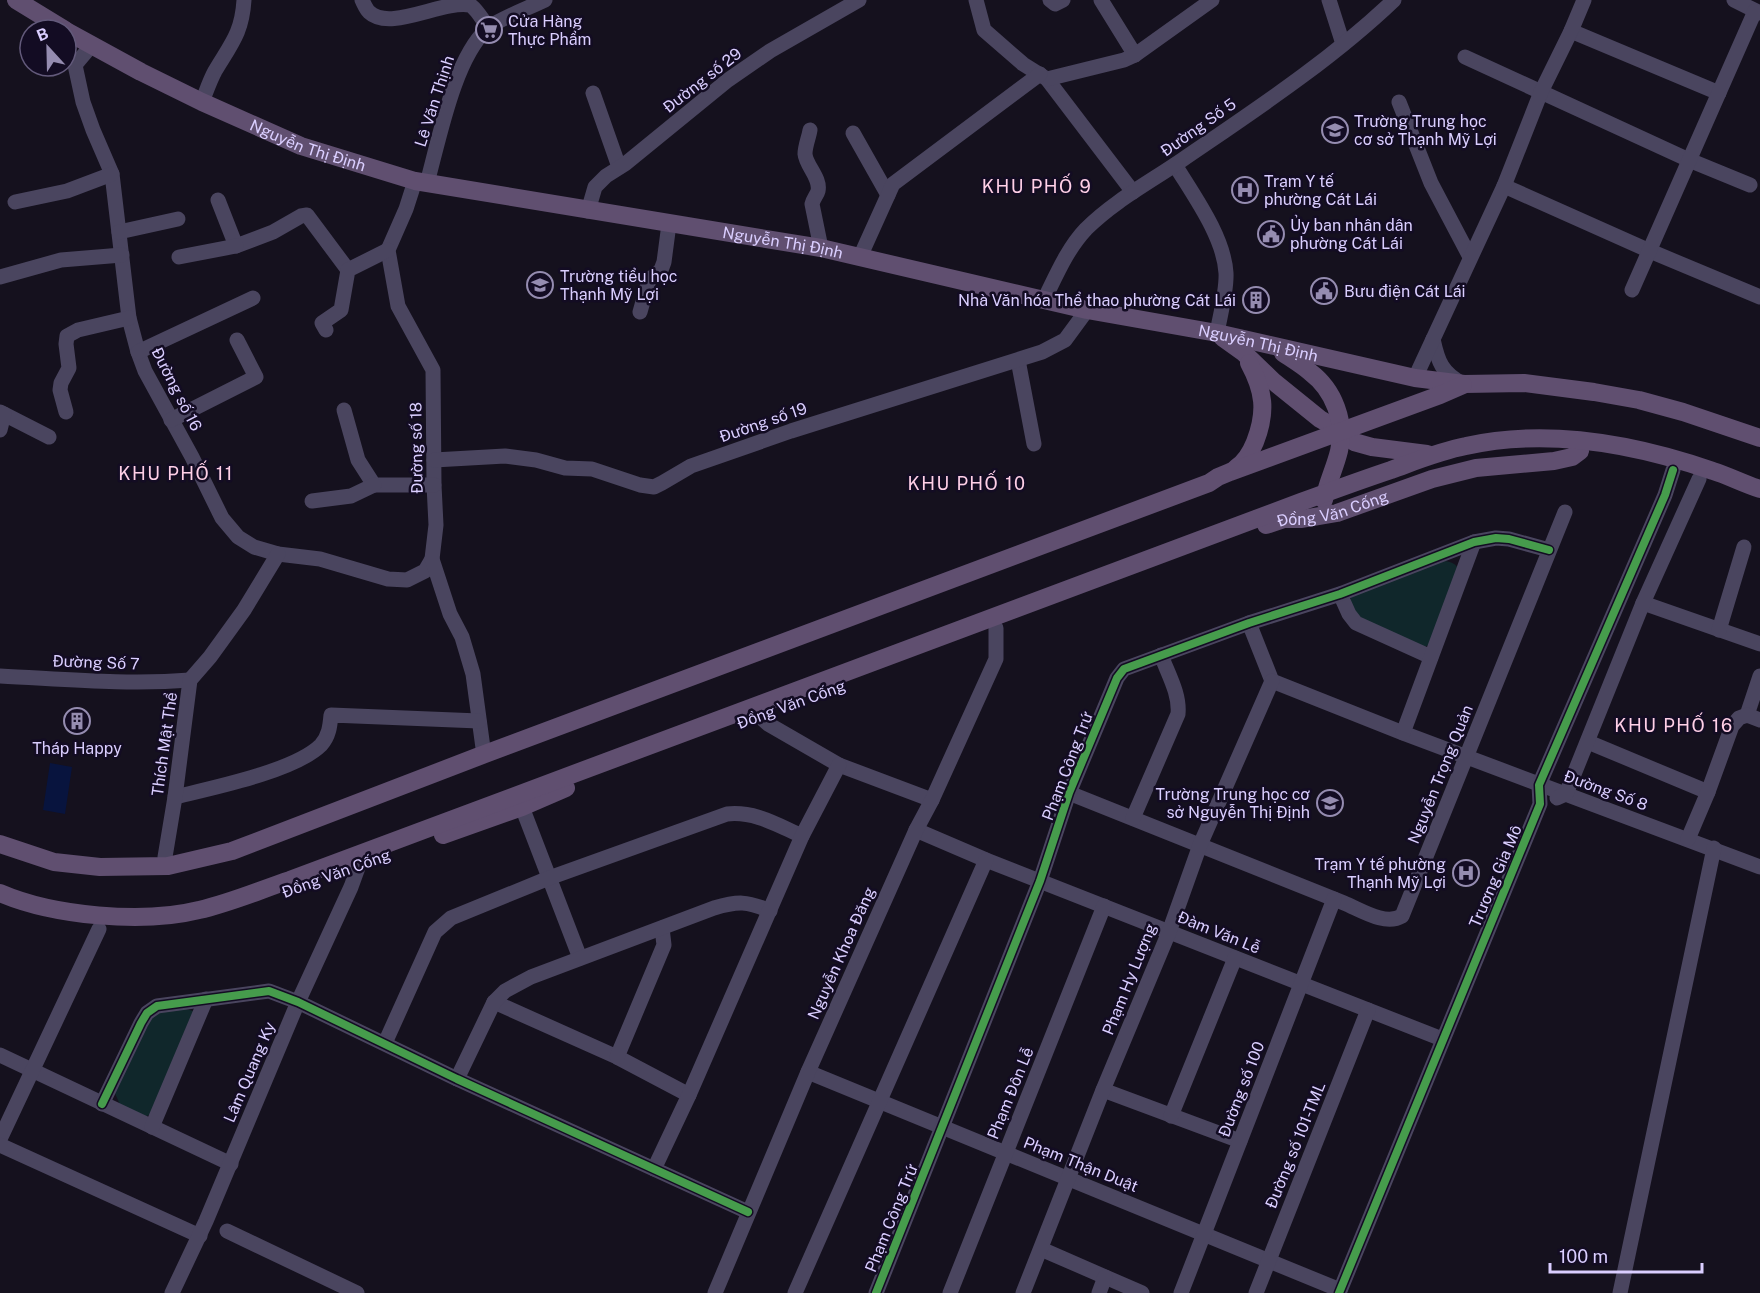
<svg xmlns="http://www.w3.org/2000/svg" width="1760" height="1293" viewBox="0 0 1760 1293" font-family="'Public Sans',sans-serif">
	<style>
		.green { fill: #10272b }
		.water { fill: #08143e }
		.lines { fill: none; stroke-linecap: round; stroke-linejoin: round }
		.minor { stroke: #4a455f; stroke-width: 15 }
		.major { stroke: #604f70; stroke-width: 18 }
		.cycleway-casing { stroke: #130c23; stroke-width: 11 }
		.cycleway { stroke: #469c4c; stroke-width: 8 }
		.labels { text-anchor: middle; stroke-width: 5; stroke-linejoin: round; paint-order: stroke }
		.poi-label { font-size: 16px; fill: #daceff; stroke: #130c23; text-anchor: start }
		.street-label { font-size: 16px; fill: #daceff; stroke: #130c23 }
		.neighbourhood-label { font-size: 18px; letter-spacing: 1.5px; fill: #ffd0e7; stroke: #130c23 }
	</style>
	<rect width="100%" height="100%" fill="#15111e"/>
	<!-- green -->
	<g class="green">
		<path d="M 1441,561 C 1449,561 1454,562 1459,569 L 1430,644 L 1425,647 L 1357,624 L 1350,601 L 1351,597 Z"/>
		<path d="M 180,1007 L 196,1012 L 154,1112 L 145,1117 L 121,1107 L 114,1091 L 151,1013 Z"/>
	</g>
	<!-- water -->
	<path class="water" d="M 50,763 L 72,767 L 65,814 L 43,810 Z"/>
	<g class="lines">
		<!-- minor -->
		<g class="minor">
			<path d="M 362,0 C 364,4 366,9 369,12 C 390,32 442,0 470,5 C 477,9 483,21 488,27"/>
			<path d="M 976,0 L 984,30 L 1023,64 L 1047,79 L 1133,192"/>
			<path d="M 1050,0 L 1055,4 L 1063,0"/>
			<path d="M 1101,0 L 1135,55"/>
			<path d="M 1329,0 L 1343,44"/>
			<path d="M 1734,0 L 1760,13"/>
			<path d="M 1571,31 L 1719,93"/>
			<path d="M 91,46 L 75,65 L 83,102 L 93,130 L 112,174 L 129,318 L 138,352 L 145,371 L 192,457 L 222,518 L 238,537 L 254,547 L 278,554 L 320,559 L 388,579 L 407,580 L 425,571 L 432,559"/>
			<path d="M 1465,57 L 1689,160 L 1750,185"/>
			<path d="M 1047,79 L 1124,60 L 1135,55 L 1212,0"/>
			<path d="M 593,93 L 619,167"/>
			<path d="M 202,102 C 206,92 210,80 215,71 C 231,44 242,33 244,0"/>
			<path d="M 1399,102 L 1431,183 L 1470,257"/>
			<path d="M 810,130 C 809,137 805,146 805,154 C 806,166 821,178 818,191 C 817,195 813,199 812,204 L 821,248"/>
			<path d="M 853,133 L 888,195"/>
			<path d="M 1175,165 C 1194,196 1224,237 1226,273 C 1227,290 1220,316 1217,333"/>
			<path d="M 415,181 L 406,209 L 388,250 L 398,306 L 433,370 L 434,485 L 436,525 L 432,559 L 450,614 L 462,637 L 473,674 L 483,748"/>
			<path d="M 427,183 C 439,140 454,59 487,29 C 496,20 531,7 545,0"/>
			<path d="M 1504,186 L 1650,251 L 1760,297"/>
			<path d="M 218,200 L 236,246 L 273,232 L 301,216 L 307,215 L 348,270"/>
			<path d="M 15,202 L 67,191 L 112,174"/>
			<path d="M 588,211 L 595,187 L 606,176 L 625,164 L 728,80 L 770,51 L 859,0"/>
			<path d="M 119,232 L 178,219"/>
			<path d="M 179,257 L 236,246"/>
			<path d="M 860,257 L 893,184 L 1040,74"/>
			<path d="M 0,277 L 61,260 L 122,255"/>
			<path d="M 1632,290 L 1755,11"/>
			<path d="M 1044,300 C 1056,276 1067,249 1086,229 C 1114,201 1150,182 1182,160 C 1255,110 1330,61 1394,0"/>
			<path d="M 640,312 L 649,280 L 661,270 L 664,262 L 669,224"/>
			<path d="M 326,330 L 322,323 L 341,310 L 348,270 L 388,250"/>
			<path d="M 1433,339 C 1438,362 1442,373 1463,384"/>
			<path d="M 138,352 L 253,298"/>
			<path d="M 1018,360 L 1034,444"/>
			<path d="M 1415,378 L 1504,186 L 1541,92 L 1571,31 L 1584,0"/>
			<path d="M 344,410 L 358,460 L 374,485 L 434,485"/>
			<path d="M 0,412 L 49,437"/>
			<path d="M 66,412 L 60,390 L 61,383 L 69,368 L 66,344 L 67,336 L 78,330 L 129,318"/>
			<path d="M 171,420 L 256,377 L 237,340"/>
			<path d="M 0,430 L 4,414"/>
			<path d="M 434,460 L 505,456 L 536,460 L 565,468 L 592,469 L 640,485 L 654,487 L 662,483 L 691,466 L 791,431 L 1042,352 L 1065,340 L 1087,310"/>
			<path d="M 312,501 L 351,496 L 374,485"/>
			<path d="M 1340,594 L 1349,614 L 1356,623 L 1431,657"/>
			<path d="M 1643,603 L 1760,644"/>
			<path d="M 1249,623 L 1272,681"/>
			<path d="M 1719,630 L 1744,547"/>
			<path d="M 0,676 C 64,679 127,685 190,680"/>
			<path d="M 1272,681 L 1403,733 L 1760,867"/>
			<path d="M 1747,715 L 1760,676"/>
			<path d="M 759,716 L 768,724 L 839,765 L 932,800"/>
			<path d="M 1403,733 L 1474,542"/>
			<path d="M 1588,742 L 1708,792"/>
			<path d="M 1069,793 L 1344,903 C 1361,910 1385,926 1402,916 L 1565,512"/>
			<path d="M 175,797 C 212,788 295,771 321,745 C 329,736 330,726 331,715 L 479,721"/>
			<path d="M 1557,798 L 1566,794 L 1643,603 L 1699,479"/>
			<path d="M 522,807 L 580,958"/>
			<path d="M 1133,818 L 1178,714 C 1180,694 1168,674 1161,655"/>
			<path d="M 916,830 L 986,860 L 1442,1039"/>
			<path d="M 1688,839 L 1708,792 L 1732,726 L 1739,718 L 1747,715 L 1760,720"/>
			<path d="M 165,857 L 175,797 L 190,680 L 210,657 L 244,610 L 278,554"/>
			<path d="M 494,1002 L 617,1057 L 689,1095"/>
			<path d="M 385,1043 L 435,932 L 451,918 L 549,878 L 727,814 C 755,811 777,825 802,836"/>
			<path d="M 0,1055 L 231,1164"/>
			<path d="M 617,1057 L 664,945 L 662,928"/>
			<path d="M 808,1072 L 1340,1290"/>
			<path d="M 457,1079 L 494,1002 L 505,991 L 531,977 L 714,908 C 738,901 747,901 770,911"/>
			<path d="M 1103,1090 L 1240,1141"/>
			<path d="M 102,1104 L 141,1023 L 147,1013 L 157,1006 L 269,991 L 298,1002 L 457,1079 L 748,1212"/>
			<path d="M 1171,1116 L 1235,958"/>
			<path d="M 152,1127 L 206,999"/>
			<path d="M 0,1139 L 99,929"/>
			<path d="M 0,1145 L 200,1236"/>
			<path d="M 654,1169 L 689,1095 L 802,836 L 839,765"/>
			<path d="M 227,1231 L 357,1293"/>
			<path d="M 1041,1249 L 1142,1293"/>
			<path d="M 172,1293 L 206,1221 L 298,1002 L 351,887 L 359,865"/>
			<path d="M 715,1293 L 808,1072 L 916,830 L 932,800 L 996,659 L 996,628"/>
			<path d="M 795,1293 L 986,860"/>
			<path d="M 876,1293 L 1040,881 L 1069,793 L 1117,678 L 1124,669 L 1249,623 L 1340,594 L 1474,542 L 1496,538 L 1509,539 L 1549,550"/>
			<path d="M 950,1293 L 1104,906"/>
			<path d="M 1023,1293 L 1103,1090 L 1169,932 L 1200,845 L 1272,681"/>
			<path d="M 1099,1293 L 1105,1277"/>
			<path d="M 1181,1293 L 1334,899"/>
			<path d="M 1256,1293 L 1368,1010"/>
			<path d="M 1339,1293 L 1540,804 L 1539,785 L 1665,495 L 1673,470"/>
			<path d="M 1620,1293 L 1714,848"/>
		</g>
		<!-- major -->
		<g class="major">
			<path d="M 16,0 L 65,30"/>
			<path id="s1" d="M 66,31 L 141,72 L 202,102 L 301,146 L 415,181 L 821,248 L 1087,310 L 1217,333 L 1415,378 L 1464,384 L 1524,383 L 1594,392 L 1639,400 L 1683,412 L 1760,438"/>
			<path d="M 1223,338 L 1244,353 L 1273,381 L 1320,419 L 1341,431 L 1354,442 L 1372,447 L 1427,454"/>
			<path d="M 1283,353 C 1292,359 1302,365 1310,372 C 1334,390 1346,422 1339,451 C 1335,468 1327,483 1324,500"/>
			<path d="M 1236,468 C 1245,462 1251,452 1255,442 C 1267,411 1264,391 1249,363"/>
			<path id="s2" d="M 1266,525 L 1284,519 L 1302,519 L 1337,513 L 1432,479 L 1476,468 L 1554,461 L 1572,457 L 1580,451"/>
			<path d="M 443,835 L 522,807 L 566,788"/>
			<path d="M 0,844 L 54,862 L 100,867 L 168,866 L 232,851 L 477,757 L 1209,483 L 1218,477 L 1230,472 L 1440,395 L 1463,385"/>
			<path d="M 0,893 C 53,916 143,924 199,910 C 230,903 260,890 290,880 L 1301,502 C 1331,491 1361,480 1391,470 C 1416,461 1440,451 1466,446 C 1547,428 1635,444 1713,471 C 1729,476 1744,484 1760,489"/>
		</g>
		<defs>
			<g id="cycleway">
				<path d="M 102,1104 L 141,1023 L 147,1013 L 157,1006 L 269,991 L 298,1002 L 457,1079 L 748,1212"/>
				<path d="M 876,1293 L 1040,881 L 1069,793 L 1117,678 L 1124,669 L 1249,623 L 1340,594 L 1474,542 L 1496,538 L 1509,539 L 1549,550"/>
				<path d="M 1339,1293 L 1540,804 L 1539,785 L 1665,495 L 1673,470"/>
			</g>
		</defs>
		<!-- cycleway casing -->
		<use href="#cycleway" class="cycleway-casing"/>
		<!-- cycleway -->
		<use href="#cycleway" class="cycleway"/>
	</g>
	<!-- icons -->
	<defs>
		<symbol id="supermarket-ring" viewBox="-11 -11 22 22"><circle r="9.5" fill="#130c23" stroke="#958cb0" stroke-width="1.5"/><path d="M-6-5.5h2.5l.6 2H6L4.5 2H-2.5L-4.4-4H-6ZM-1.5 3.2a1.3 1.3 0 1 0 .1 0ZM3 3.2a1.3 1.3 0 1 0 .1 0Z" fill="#958cb0"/></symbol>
		<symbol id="school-ring" viewBox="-11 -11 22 22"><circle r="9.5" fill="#130c23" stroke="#958cb0" stroke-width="1.5"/><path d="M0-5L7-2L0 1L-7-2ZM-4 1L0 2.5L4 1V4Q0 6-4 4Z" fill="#958cb0"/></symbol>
		<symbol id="hospital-ring" viewBox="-11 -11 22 22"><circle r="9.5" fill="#130c23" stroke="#958cb0" stroke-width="1.5"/><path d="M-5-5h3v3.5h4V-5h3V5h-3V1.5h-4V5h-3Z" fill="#958cb0"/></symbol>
		<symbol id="civic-ring" viewBox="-11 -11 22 22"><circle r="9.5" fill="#130c23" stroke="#958cb0" stroke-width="1.5"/><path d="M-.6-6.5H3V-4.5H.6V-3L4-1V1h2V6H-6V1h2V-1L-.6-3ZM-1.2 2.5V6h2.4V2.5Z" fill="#958cb0"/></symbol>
		<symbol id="building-ring" viewBox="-11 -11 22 22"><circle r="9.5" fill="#130c23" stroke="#958cb0" stroke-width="1.5"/><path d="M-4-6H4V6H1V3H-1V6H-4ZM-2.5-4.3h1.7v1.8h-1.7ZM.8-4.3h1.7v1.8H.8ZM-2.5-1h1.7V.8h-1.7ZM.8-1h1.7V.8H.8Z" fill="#958cb0"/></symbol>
	</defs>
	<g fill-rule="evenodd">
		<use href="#supermarket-ring" x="474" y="15" width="30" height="30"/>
		<use href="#school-ring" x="1320" y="115" width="30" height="30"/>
		<use href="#hospital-ring" x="1230" y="175" width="30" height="30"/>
		<use href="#civic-ring" x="1256" y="219" width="30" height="30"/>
		<use href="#school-ring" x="525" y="270" width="30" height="30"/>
		<use href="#civic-ring" x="1309" y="276" width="30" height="30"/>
		<use href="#building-ring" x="1241" y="285" width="30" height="30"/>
		<use href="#building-ring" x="62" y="706" width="30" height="30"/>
		<use href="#school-ring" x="1315" y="788" width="30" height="30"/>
		<use href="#hospital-ring" x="1451" y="858" width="30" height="30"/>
	</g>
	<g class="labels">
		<!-- poi labels -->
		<g class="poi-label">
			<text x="508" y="27">Cửa Hàng<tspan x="508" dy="18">Thực Phẩm</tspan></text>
			<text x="1354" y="127">Trường Trung học<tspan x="1354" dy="18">cơ sở Thạnh Mỹ Lợi</tspan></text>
			<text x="1264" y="187">Trạm Y tế<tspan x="1264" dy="18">phường Cát Lái</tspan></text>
			<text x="1290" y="231">Ủy ban nhân dân<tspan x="1290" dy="18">phường Cát Lái</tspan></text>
			<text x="560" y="282">Trường tiểu học<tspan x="560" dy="18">Thạnh Mỹ Lợi</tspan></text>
			<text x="1344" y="297">Bưu điện Cát Lái</text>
			<text x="1236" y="306" text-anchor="end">Nhà Văn hóa Thể thao phường Cát Lái</text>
			<text x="77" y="754" text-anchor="middle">Tháp Happy</text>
			<text x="1310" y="800" text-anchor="end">Trường Trung học cơ<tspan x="1310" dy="18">sở Nguyễn Thị Định</tspan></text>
			<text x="1446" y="870" text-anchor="end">Trạm Y tế phường<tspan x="1446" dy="18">Thạnh Mỹ Lợi</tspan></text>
		</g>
		<!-- street labels -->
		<g class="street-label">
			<text transform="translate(702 80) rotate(-38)" y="6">Đường số 29</text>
			<text transform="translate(434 101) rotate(-72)" y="6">Lê Văn Thịnh</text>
			<text transform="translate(1198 127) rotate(-35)" y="6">Đường Số 5</text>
			<text dy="6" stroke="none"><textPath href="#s1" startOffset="268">Nguyễn Thị Định</textPath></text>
			<text dy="6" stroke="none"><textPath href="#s1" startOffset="754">Nguyễn Thị Định</textPath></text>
			<text dy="6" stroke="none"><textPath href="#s1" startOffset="1240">Nguyễn Thị Định</textPath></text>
			<text transform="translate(177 389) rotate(63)" y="6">Đường số 16</text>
			<text transform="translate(763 422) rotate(-19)" y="6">Đường số 19</text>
			<text transform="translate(416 448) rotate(-91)" y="6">Đường số 18</text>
			<text dy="6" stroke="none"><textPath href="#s2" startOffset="69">Đồng Văn Cống</textPath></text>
			<text transform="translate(96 662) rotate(2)" y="6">Đường Số 7</text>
			<text transform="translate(791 704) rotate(-20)" y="6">Đồng Văn Cống</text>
			<text transform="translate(164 744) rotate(-82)" y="6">Thích Mật Thể</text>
			<text transform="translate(1067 766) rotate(-69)" y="6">Phạm Công Trứ</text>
			<text transform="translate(1440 774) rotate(-68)" y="6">Nguyễn Trọng Quản</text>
			<text transform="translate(1606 790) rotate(20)" y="6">Đường Số 8</text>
			<text transform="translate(336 873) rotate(-20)" y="6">Đồng Văn Cống</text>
			<text transform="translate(1495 876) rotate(-67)" y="6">Trương Gia Mô</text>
			<text transform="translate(1219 932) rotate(22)" y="6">Đàm Văn Lễ</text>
			<text transform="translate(841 953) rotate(-66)" y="6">Nguyễn Khoa Đăng</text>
			<text transform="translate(1129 979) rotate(-68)" y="6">Phạm Hy Lượng</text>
			<text transform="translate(249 1072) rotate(-67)" y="6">Lâm Quang Ky</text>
			<text transform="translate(1241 1089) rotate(-69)" y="6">Đường số 100</text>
			<text transform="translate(1010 1093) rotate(-68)" y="6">Phạm Đôn Lễ</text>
			<text transform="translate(1295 1145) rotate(-68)" y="6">Đường số 101-TML</text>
			<text transform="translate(1081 1164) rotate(22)" y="6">Phạm Thận Duật</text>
			<text transform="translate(891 1218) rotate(-68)" y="6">Phạm Công Trứ</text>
		</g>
		<!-- neighbourhood labels -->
		<g class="neighbourhood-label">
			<text x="1037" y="193">KHU PHỐ 9</text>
			<text x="176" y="480">KHU PHỐ 11</text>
			<text x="967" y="490">KHU PHỐ 10</text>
			<text x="1674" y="732">KHU PHỐ 16</text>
		</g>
	</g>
	<!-- north arrow -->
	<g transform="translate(48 48) rotate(338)"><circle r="28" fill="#130c23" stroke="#635a7b" stroke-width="1.5"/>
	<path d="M0-4.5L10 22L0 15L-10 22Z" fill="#958cb0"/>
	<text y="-9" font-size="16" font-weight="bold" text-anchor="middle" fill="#daceff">B</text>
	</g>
	<!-- scale -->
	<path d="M1550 1263v9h152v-9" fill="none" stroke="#daceff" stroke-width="3"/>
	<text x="1559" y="1263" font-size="18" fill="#daceff" stroke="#130c23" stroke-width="4.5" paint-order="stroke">100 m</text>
</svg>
